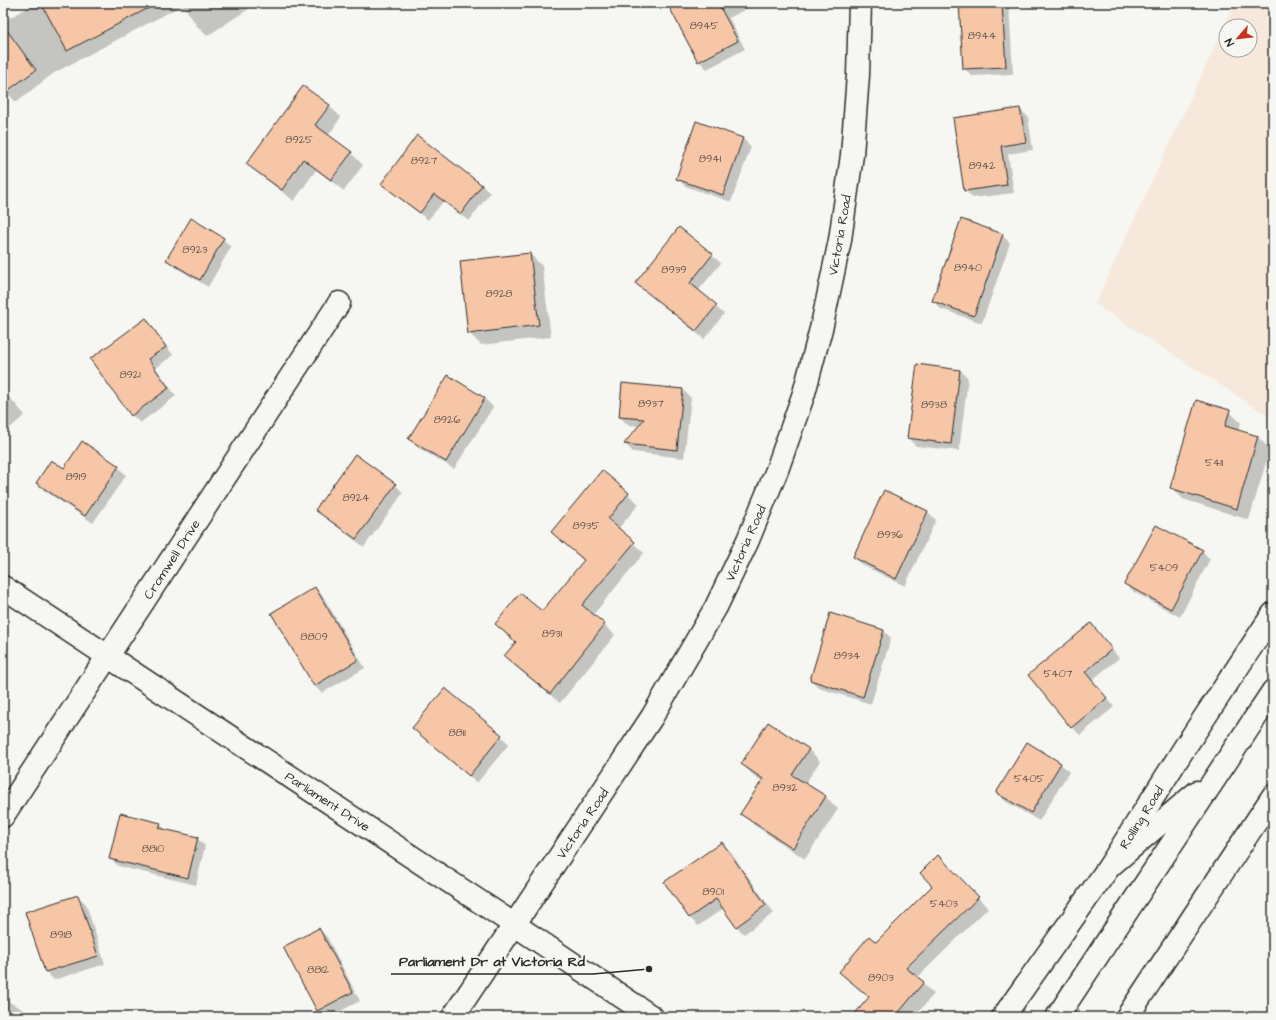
<svg xmlns="http://www.w3.org/2000/svg" width="1276" height="1020" viewBox="0 0 1276 1020" font-family="'Architects Daughter',sans-serif">
	<style>
		.built { fill: #f6e8db; fill-rule: evenodd }
		.shadow { fill: #0003 }
		.building { fill: #f6c6a6; stroke: #2b2b2b }
		.lines { fill: none; stroke-linecap: round; stroke-linejoin: round }
		.minor-casing { stroke: #2b2b2b; stroke-width: 25 }
		.major-casing { stroke: #2b2b2b; stroke-width: 25 }
		.minor { stroke: #f6f6f2; stroke-width: 22 }
		.major { stroke: #f6f6f2; stroke-width: 22 }
		.labels { text-anchor: middle; stroke-width: 4; stroke-linejoin: round; paint-order: stroke }
		.number-label { font-size: 11px; fill: #5e524a }
		.street-label { font-size: 13px; fill: #2b2b2b; stroke: #f6f6f2 }
		.leader { fill: none; stroke: #2b2b2b; stroke-width: 1.5 }
		.callout-dot { fill: #2b2b2b; stroke: #f6f6f2; stroke-width: 1.5 }
		.callout-label { font-size: 14px; text-anchor: middle; font-weight: bold; fill: #2b2b2b; stroke: #f6f6f2; stroke-width: 4; stroke-linejoin: round; paint-order: stroke }
	</style>
	<rect width="100%" height="100%" fill="#f6f6f2"/>
	<filter id="ink" filterUnits="userSpaceOnUse"><feTurbulence type="fractalNoise" baseFrequency=".025" numOctaves="2"/><feDisplacementMap in="SourceGraphic" scale="8" xChannelSelector="R" yChannelSelector="G"/><feConvolveMatrix kernelMatrix="1 2 1 2 8 2 1 2 1" color-interpolation-filters="sRGB"/></filter>
	<g filter="url(#ink)">
		<!-- built -->
		<path class="built" d="M 1235,3 L 1273,3 L 1273,419 L 1095,304 ZM 1226,26 L 1250,26 L 1250,50 L 1226,50 Z"/>
		<!-- shadow -->
		<g class="shadow">
			<path d="M 37,3 L 258,3 L 207,36 L 197,26 L 183,5 L 54,73 L 16,102 L 6,92 L 3,94 L 3,21 Z"/>
			<path d="M 668,3 L 757,3 L 729,18 L 745,49 L 707,69 L 699,61 Z"/>
			<path d="M 960,3 L 1009,3 L 1013,74 L 972,76 L 964,68 Z"/>
			<path d="M 329,106 L 341,117 L 328,136 L 351,153 L 363,165 L 344,191 L 316,170 L 294,201 L 260,175 L 248,163 Z"/>
			<path d="M 1020,109 L 1028,117 L 1033,150 L 1008,154 L 1014,193 L 973,198 L 965,190 Z"/>
			<path d="M 417,137 L 482,185 L 490,193 L 469,221 L 443,202 L 428,220 L 390,191 L 382,184 Z"/>
			<path d="M 743,139 L 751,147 L 731,202 L 685,186 L 677,178 Z"/>
			<path d="M 680,228 L 721,263 L 698,291 L 724,314 L 704,339 L 645,291 L 637,283 Z"/>
			<path d="M 1002,235 L 1010,243 L 982,323 L 941,309 L 933,301 Z"/>
			<path d="M 223,239 L 231,247 L 208,287 L 175,267 L 168,259 Z"/>
			<path d="M 530,254 L 542,266 L 551,337 L 481,345 L 469,333 Z"/>
			<path d="M 146,320 L 153,328 L 173,355 L 156,368 L 176,396 L 140,423 L 132,415 Z"/>
			<path d="M 960,370 L 968,378 L 959,451 L 916,446 L 908,438 Z"/>
			<path d="M 449,376 L 485,399 L 493,407 L 454,469 L 417,447 L 409,439 Z"/>
			<path d="M 3,390 L 25,415 L 3,434 Z"/>
			<path d="M 683,390 L 691,398 L 684,458 L 633,452 L 625,444 L 640,426 L 628,425 L 620,417 Z"/>
			<path d="M 1229,411 L 1241,423 L 1238,431 L 1258,437 L 1270,449 L 1249,520 L 1183,499 L 1171,487 Z"/>
			<path d="M 355,456 L 396,485 L 403,493 L 364,547 L 324,517 L 316,510 Z"/>
			<path d="M 118,467 L 126,475 L 93,523 L 45,491 L 37,483 L 64,470 Z"/>
			<path d="M 602,472 L 639,504 L 618,529 L 644,553 L 593,615 L 615,635 L 560,703 L 516,667 L 506,656 L 516,643 L 496,624 L 543,613 L 584,561 L 552,532 Z"/>
			<path d="M 885,492 L 928,512 L 936,520 L 905,586 L 862,565 L 854,557 Z"/>
			<path d="M 1202,551 L 1210,559 L 1180,617 L 1134,592 L 1126,584 Z"/>
			<path d="M 315,588 L 323,596 L 365,668 L 322,693 L 314,686 Z"/>
			<path d="M 1091,624 L 1119,658 L 1092,680 L 1114,707 L 1080,735 L 1072,727 Z"/>
			<path d="M 883,630 L 891,638 L 871,704 L 819,688 L 811,680 Z"/>
			<path d="M 413,728 L 501,736 L 509,744 L 477,783 Z"/>
			<path d="M 1027,743 L 1061,764 L 1069,772 L 1039,821 L 1005,801 L 997,793 Z"/>
			<path d="M 808,749 L 820,761 L 805,784 L 826,797 L 838,809 L 805,859 L 754,825 L 742,814 L 762,781 L 754,776 L 742,764 Z"/>
			<path d="M 160,824 L 167,831 L 197,838 L 205,846 L 196,885 L 118,866 L 110,858 Z"/>
			<path d="M 722,843 L 730,851 L 774,913 L 744,934 L 736,926 L 724,908 L 698,926 L 690,918 L 665,882 Z"/>
			<path d="M 938,857 L 988,908 L 917,978 L 934,994 L 914,1017 L 854,1017 L 869,998 L 840,972 L 876,943 L 934,886 Z"/>
			<path d="M 78,896 L 86,904 L 105,964 L 54,980 L 46,972 L 26,912 Z"/>
			<path d="M 319,929 L 327,937 L 360,1001 L 329,1017 L 325,1017 L 318,1011 L 284,947 Z"/>
			<path d="M 3,998 L 35,1017 L 3,1017 Z"/>
		</g>
		<!-- building -->
		<g class="building">
			<path d="M 41,3 L 158,3 L 67,51 Z"/>
			<path d="M 667,3 L 718,3 L 738,41 L 698,62 Z"/>
			<path d="M 959,3 L 1002,3 L 1006,67 L 963,69 Z"/>
			<path d="M 3,25 L 36,70 L 3,94 Z"/>
			<path d="M 303,86 L 330,105 L 315,125 L 352,152 L 331,180 L 303,159 L 282,190 L 246,164 Z"/>
			<path d="M 1020,108 L 1026,142 L 1001,146 L 1007,185 L 964,191 L 953,118 Z"/>
			<path d="M 696,121 L 743,138 L 723,195 L 676,179 Z"/>
			<path d="M 417,135 L 482,185 L 461,214 L 434,194 L 420,213 L 381,184 Z"/>
			<path d="M 191,218 L 224,238 L 200,280 L 166,260 Z"/>
			<path d="M 961,219 L 1003,234 L 974,316 L 932,301 Z"/>
			<path d="M 679,227 L 713,254 L 690,283 L 717,305 L 696,331 L 635,283 Z"/>
			<path d="M 530,253 L 539,325 L 468,334 L 460,261 Z"/>
			<path d="M 146,318 L 166,347 L 148,359 L 169,388 L 131,416 L 90,359 Z"/>
			<path d="M 917,364 L 960,370 L 951,444 L 907,438 Z"/>
			<path d="M 448,375 L 485,398 L 446,462 L 408,439 Z"/>
			<path d="M 622,383 L 683,389 L 677,450 L 624,444 L 644,419 L 619,417 Z"/>
			<path d="M 1196,400 L 1230,410 L 1225,426 L 1258,436 L 1237,509 L 1170,488 Z"/>
			<path d="M 82,441 L 119,466 L 85,516 L 36,483 L 51,460 L 64,468 Z"/>
			<path d="M 355,454 L 396,484 L 356,539 L 315,510 Z"/>
			<path d="M 602,470 L 629,493 L 608,519 L 635,542 L 582,605 L 605,624 L 550,694 L 504,656 L 516,642 L 495,624 L 520,593 L 542,611 L 584,560 L 551,532 Z"/>
			<path d="M 884,490 L 928,511 L 896,579 L 853,557 Z"/>
			<path d="M 1156,525 L 1203,550 L 1171,609 L 1124,584 Z"/>
			<path d="M 315,587 L 358,660 L 314,686 L 271,613 Z"/>
			<path d="M 830,613 L 884,630 L 863,697 L 810,680 Z"/>
			<path d="M 1091,623 L 1112,649 L 1085,672 L 1107,698 L 1071,728 L 1028,675 Z"/>
			<path d="M 445,688 L 502,735 L 469,776 L 412,728 Z"/>
			<path d="M 768,722 L 809,749 L 792,775 L 826,796 L 793,848 L 740,814 L 763,779 L 741,764 Z"/>
			<path d="M 1027,742 L 1061,763 L 1031,813 L 996,793 Z"/>
			<path d="M 120,813 L 161,823 L 159,828 L 198,837 L 188,878 L 109,859 Z"/>
			<path d="M 722,842 L 766,905 L 736,927 L 716,899 L 689,918 L 664,882 Z"/>
			<path d="M 938,855 L 979,897 L 906,968 L 924,982 L 895,1017 L 852,1017 L 869,997 L 839,972 L 869,936 L 876,942 L 932,886 L 920,873 Z"/>
			<path d="M 78,895 L 98,956 L 45,972 L 25,912 Z"/>
			<path d="M 319,928 L 353,992 L 317,1011 L 283,947 Z"/>
		</g>
		<g class="lines">
			<defs>
				<g id="minor">
					<path d="M 3,587 L 515,925 L 652,1017"/>
					<path d="M 3,816 L 339,303"/>
					<path d="M 453,1017 L 652,717 L 716,607 L 748,540 L 777,470 L 804,393 L 822,325 L 840,240 L 852,155 L 858,75 L 860,3"/>
					<path d="M 1003,1017 L 1109,867 L 1185,747 L 1273,614"/>
				</g>
				<g id="major">
					<path d="M 1109,867 L 1197,792"/>
					<path d="M 1057,1017 L 1273,691"/>
					<path d="M 1127,1017 L 1273,796"/>
				</g>
			</defs>
			<!-- minor casing -->
			<use href="#minor" class="minor-casing"/>
			<!-- major casing -->
			<use href="#major" class="major-casing"/>
			<!-- minor -->
			<use href="#minor" class="minor"/>
			<!-- major -->
			<use href="#major" class="major"/>
		</g>
	</g>
	<g class="labels">
		<!-- number labels -->
		<g class="number-label">
			<text x="704" y="29">8945</text>
			<text x="982" y="39">8944</text>
			<text x="299" y="143">8925</text>
			<text x="710" y="162">8941</text>
			<text x="424" y="164">8927</text>
			<text x="982" y="169">8942</text>
			<text x="195" y="253">8923</text>
			<text x="968" y="271">8940</text>
			<text x="674" y="273">8939</text>
			<text x="499" y="297">8928</text>
			<text x="130" y="378">8921</text>
			<text x="651" y="407">8937</text>
			<text x="934" y="408">8938</text>
			<text x="447" y="423">8926</text>
			<text x="1214" y="466">5411</text>
			<text x="76" y="480">8919</text>
			<text x="356" y="501">8924</text>
			<text x="586" y="529">8935</text>
			<text x="890" y="538">8936</text>
			<text x="1164" y="571">5409</text>
			<text x="552" y="637">8931</text>
			<text x="314" y="640">8809</text>
			<text x="847" y="659">8934</text>
			<text x="1058" y="677">5407</text>
			<text x="457" y="736">8811</text>
			<text x="1029" y="782">5405</text>
			<text x="785" y="791">8932</text>
			<text x="153" y="852">8810</text>
			<text x="713" y="895">8901</text>
			<text x="944" y="907">5403</text>
			<text x="61" y="938">8918</text>
			<text x="318" y="973">8812</text>
			<text x="881" y="981">8903</text>
		</g>
		<!-- street labels -->
		<g class="street-label">
			<text transform="translate(839 235) rotate(-80)" y="5">Victoria Road</text>
			<text transform="translate(745 543) rotate(-66)" y="5">Victoria Road</text>
			<text transform="translate(171 559) rotate(-57)" y="5">Cromwell Drive</text>
			<text transform="translate(328 801) rotate(33)" y="5">Parliament Drive</text>
			<text transform="translate(1141 817) rotate(-58)" y="5">Rolling Road</text>
			<text transform="translate(582 823) rotate(-56)" y="5">Victoria Road</text>
		</g>
	</g>
	<!-- callouts -->
	<path class="leader" d="M649 969L593 974H391"/>
	<circle class="callout-dot" cx="649" cy="969" r="4"/>
	<g class="callout-label">
		<text x="492" y="966">Parliament Dr at Victoria Rd</text>
	</g>
	<!-- margin -->
	<rect width="1276" height="1020" fill="none" stroke="#f6f6f2" stroke-width="16"/>
	<rect x="8" y="8" width="1260" height="1004" fill="none" stroke="#2b2b2b" stroke-width="1.5" filter="url(#ink)"/>
	<!-- north arrow -->
	<g transform="translate(1238 38) rotate(242)"><circle r="19" fill="#f6f6f2" stroke="#a5a5a2"/>
	<path d="M0-3L7 15L0 10L-7 15Z" fill="#c8321e"/>
	<text y="-6" font-size="11" font-weight="bold" text-anchor="middle" fill="#2b2b2b">N</text>
	</g>
</svg>
